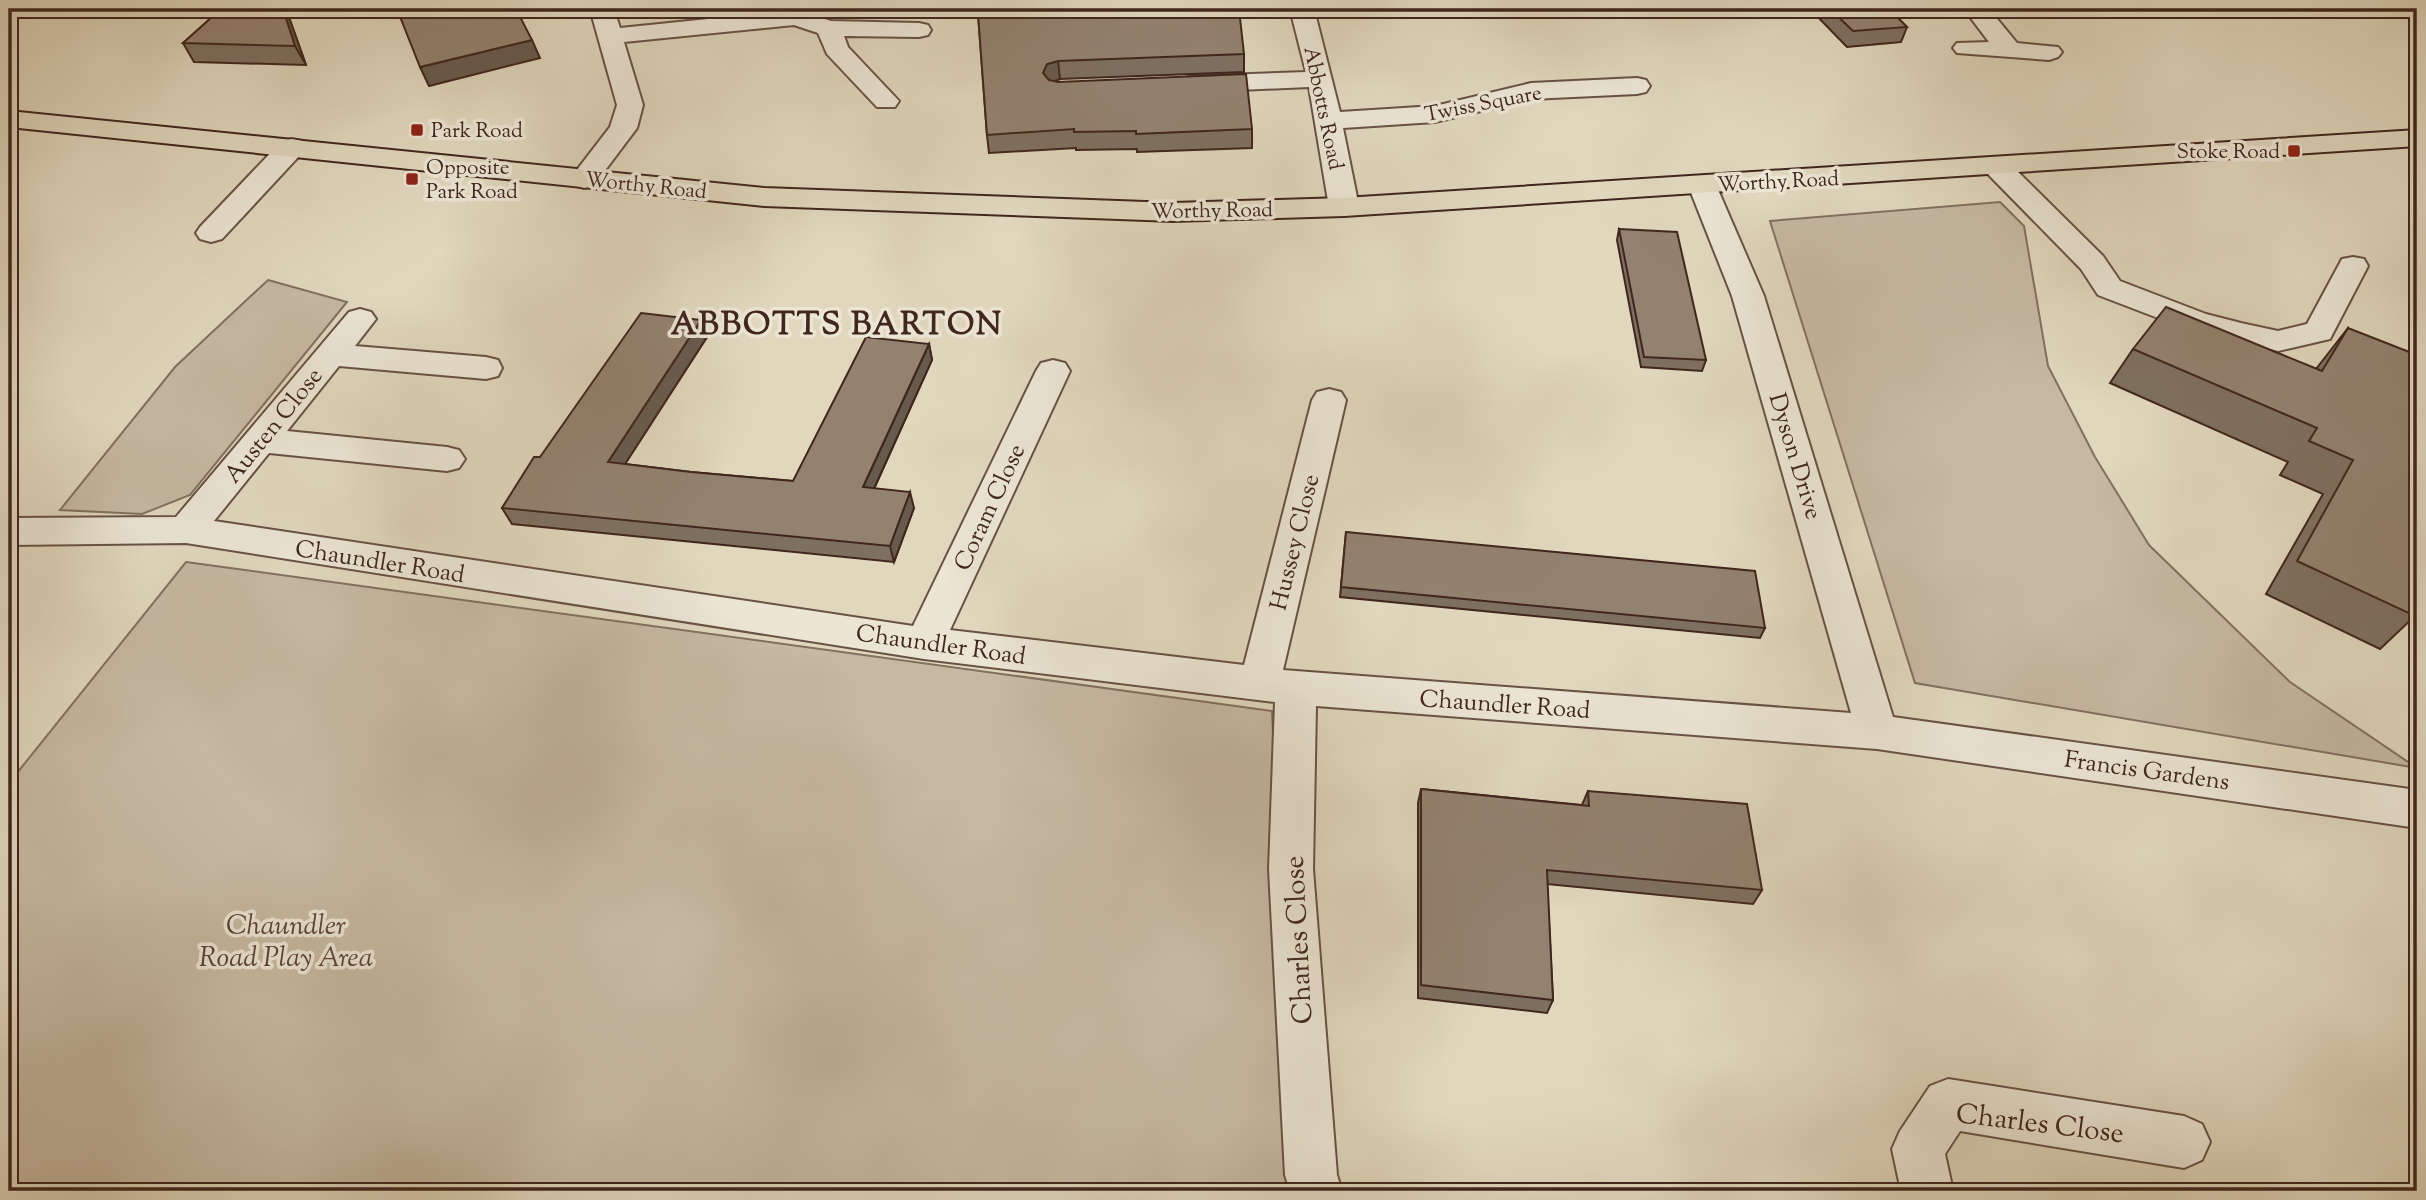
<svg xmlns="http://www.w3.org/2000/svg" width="2426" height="1200" viewBox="0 0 2426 1200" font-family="'Sorts Mill Goudy',serif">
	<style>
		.green { fill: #c5b9a2; stroke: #827060; stroke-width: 2 }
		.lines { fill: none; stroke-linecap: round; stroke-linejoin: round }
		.minor-casing { stroke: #685245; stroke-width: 4 }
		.major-casing { stroke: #40261d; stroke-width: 4 }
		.minor { fill: #ebe5d4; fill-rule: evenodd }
		.major { fill: #e0d7bd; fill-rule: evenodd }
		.wall { fill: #7e7060; stroke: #40261d; stroke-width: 2 }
		.shaded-wall { fill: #675b4e; stroke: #40261d; stroke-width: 2 }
		.building { fill: #938270; stroke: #40261d; stroke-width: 2 }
		.poi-dot { fill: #8f2418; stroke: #ebe5d4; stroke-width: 2.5 }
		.labels { text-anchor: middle; stroke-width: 7; stroke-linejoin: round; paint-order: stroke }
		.far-street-label { font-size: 21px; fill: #40261d; stroke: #ebe5d4 }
		.far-poi-label { font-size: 21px; fill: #40261d; stroke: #ebe5d4; text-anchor: start }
		.street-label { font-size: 24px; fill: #40261d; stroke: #ebe5d4 }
		.near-park-label { font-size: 28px; font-style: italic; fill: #5b4338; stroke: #ebe5d4 }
		.near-street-label { font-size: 28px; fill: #40261d; stroke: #ebe5d4 }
		.district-label { font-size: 32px; font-weight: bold; letter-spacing: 2px; fill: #40261d; stroke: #ebe5d4 }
	</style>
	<rect width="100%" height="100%" fill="#e0d7bd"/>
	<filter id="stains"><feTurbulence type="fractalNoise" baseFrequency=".00286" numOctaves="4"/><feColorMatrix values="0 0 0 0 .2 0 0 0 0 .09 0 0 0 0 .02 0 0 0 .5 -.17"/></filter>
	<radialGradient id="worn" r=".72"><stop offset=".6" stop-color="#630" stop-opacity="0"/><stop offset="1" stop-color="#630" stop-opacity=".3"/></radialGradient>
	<!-- green -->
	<g class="green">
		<path d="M 2000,202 L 2024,226 L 2048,366 L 2095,457 L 2149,545 L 2290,682 L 2417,768 L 1915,683 L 1770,221 Z"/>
		<path d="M 268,280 L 347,302 L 190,495 L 142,514 L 60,510 L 175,367 Z"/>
		<path d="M 186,562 L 1272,711 L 1292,1191 L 9,1191 L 9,783 Z"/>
	</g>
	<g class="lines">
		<defs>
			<g id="minor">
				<path d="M 590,9 L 614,9 L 620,28 L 796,10 L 831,21 L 919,23 L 928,25 L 931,30 L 928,35 L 919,37 L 844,36 L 848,47 L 899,101 L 895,107 L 877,107 L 827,54 L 818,33 L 794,25 L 624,42 L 643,105 L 637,128 L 594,185 L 584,188 L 574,185 L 570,179 L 610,127 L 617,105 Z"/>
				<path d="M 1290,9 L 1314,9 L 1340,112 L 1435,106 L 1531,83 L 1637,78 L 1646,80 L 1650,86 L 1646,92 L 1637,94 L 1531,99 L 1435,122 L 1343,128 L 1359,207 L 1354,213 L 1344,216 L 1334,213 L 1329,207 L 1309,87 L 1194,92 L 1185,90 L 1181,84 L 1185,78 L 1194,76 L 1306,72 Z"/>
				<path d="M 1964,9 L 1989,9 L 2017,43 L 2058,47 L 2062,52 L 2058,57 L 2049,60 L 1957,53 L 1953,48 L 1957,43 L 1989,42 Z"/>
				<path d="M 292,139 L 302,141 L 306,147 L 302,153 L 222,239 L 211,242 L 200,239 L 196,233 L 200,227 L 282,141 Z"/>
				<path d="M 1995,157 L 2005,159 L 2103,256 L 2120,281 L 2206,314 L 2241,323 L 2278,331 L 2307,324 L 2342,259 L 2353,257 L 2364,259 L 2368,266 L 2330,339 L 2278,351 L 2184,328 L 2098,295 L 2081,269 L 1985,171 L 1981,165 L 1985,159 Z"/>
				<path d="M 1702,176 L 1712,179 L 1716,185 L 1764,296 L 1893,717 L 2417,790 L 2417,828 L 1877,749 L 1316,706 L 1313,869 L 1337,1175 L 1342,1191 L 1290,1191 L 1285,1175 L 1269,869 L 1275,702 L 924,659 L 186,543 L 9,545 L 9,518 L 176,517 L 349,312 L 360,309 L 371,312 L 376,319 L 355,346 L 486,357 L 498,360 L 502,368 L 498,376 L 486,379 L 339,366 L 287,431 L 447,447 L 459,450 L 465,459 L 459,468 L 447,471 L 269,453 L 214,521 L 913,626 L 1036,371 L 1041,363 L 1053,360 L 1065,363 L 1070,371 L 950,630 L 1244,665 L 1312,400 L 1317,392 L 1329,389 L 1341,392 L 1346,400 L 1283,670 L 1851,713 L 1732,296 L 1688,185 L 1692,179 Z"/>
				<path d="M 1948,1079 L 2184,1116 L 2202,1124 L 2210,1142 L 2202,1160 L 2184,1168 L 1960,1131 L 1945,1154 L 1953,1191 L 1901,1191 L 1892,1149 L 1900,1131 L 1930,1086 Z"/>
			</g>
			<path id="major" d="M 9,111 L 764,188 L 1173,203 L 1344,198 L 2417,130 L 2417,146 L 1344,216 L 1173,221 L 764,206 L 9,127 Z"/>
		</defs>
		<!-- minor casing -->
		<use href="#minor" class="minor-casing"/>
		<!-- major casing -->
		<use href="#major" class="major-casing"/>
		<!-- minor -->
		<use href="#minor" class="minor"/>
		<!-- major -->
		<use href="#major" class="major"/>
	</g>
	<!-- wall -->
	<g class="wall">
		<path d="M 221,9 L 286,9 L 306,65 L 194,62 L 183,43 Z"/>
		<path d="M 1810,9 L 1889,9 L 1907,27 L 1901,42 L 1847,47 Z"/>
		<path d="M 978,14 L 1244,54 L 1244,72 L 1060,79 L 1053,81 L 1252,129 L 1252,148 L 1137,152 L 1137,149 L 1076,150 L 1076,148 L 989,153 L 987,135 Z"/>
		<path d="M 1619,229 L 1706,360 L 1702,371 L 1641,367 L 1617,240 Z"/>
		<path d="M 2348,328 L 2415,616 L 2380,649 L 2266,594 L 2323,494 L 2280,475 L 2288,462 L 2110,383 L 2133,349 L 2316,369 Z"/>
		<path d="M 707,337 L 625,464 L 691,472 L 793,481 L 929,344 L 932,360 L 874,489 L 914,508 L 894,562 L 512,524 L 502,508 L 540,457 Z"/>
		<path d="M 1346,532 L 1765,628 L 1760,638 L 1340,597 Z"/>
		<path d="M 1421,789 L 1582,805 L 1588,791 L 1762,890 L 1753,904 L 1547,884 L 1553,1000 L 1547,1013 L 1418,998 L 1418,803 Z"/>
	</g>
	<!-- shaded-wall -->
	<g class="shaded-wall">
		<path d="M 283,9 L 286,9 L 306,65 L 295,46 Z"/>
		<path d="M 532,40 L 540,58 L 429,86 L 420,67 Z"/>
		<path d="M 1058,61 L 1060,79 L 1049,83 L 1043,73 L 1047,64 Z"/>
		<path d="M 701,320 L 707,337 L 616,478 L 608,462 Z"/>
		<path d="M 929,344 L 932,360 L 867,504 L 863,487 Z"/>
		<path d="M 910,492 L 914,508 L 894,562 L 890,546 Z"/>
	</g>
	<!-- building -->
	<g class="building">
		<path d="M 221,9 L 283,9 L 295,46 L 183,43 Z"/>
		<path d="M 397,9 L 516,9 L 532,40 L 420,67 Z"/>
		<path d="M 1061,9 L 1239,9 L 1244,54 L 1058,61 L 1047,64 L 1043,73 L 1049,80 L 1058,82 L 1246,74 L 1252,129 L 1136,134 L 1136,131 L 1074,132 L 1074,129 L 987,135 L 978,14 Z"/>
		<path d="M 1830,9 L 1889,9 L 1907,27 L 1853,31 Z"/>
		<path d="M 1619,229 L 1677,232 L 1706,360 L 1644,357 Z"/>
		<path d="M 2166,307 L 2322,371 L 2348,328 L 2417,355 L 2417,612 L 2415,616 L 2297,561 L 2353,460 L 2309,441 L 2317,428 L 2133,349 Z"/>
		<path d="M 641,313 L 701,320 L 608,462 L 691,472 L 793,481 L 866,337 L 929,344 L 863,487 L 910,492 L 890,546 L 502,508 L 534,457 L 540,457 Z"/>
		<path d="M 1346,532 L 1755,571 L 1765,628 L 1341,587 Z"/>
		<path d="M 1421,789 L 1589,806 L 1588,791 L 1747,804 L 1762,890 L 1547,870 L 1553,1000 L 1421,985 Z"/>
	</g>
	<!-- markers -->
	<g class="poi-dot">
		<rect x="410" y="123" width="14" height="14" rx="3.5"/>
		<rect x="2287" y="144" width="14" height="14" rx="3.5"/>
		<rect x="405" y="172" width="14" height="14" rx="3.5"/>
	</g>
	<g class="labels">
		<!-- far-street labels -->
		<g class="far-street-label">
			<text transform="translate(1483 103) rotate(-11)" y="7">Twiss Square</text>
			<text transform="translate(1324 108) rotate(78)" y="7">Abbotts Road</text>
			<text transform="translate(1778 181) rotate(-3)" y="7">Worthy Road</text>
			<text transform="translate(646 185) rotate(6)" y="7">Worthy Road</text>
			<text transform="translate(1212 210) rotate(-1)" y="7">Worthy Road</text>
		</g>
		<!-- far-poi labels -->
		<g class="far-poi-label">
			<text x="431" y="137">Park Road</text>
			<text x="2280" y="158" text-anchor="end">Stoke Road</text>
			<text x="426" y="174">Opposite<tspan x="426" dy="24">Park Road</tspan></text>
		</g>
		<!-- street labels -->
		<g class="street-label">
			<text transform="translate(273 425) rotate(-51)" y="8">Austen Close</text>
			<text transform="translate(1796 456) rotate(73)" y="8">Dyson Drive</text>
			<text transform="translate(989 507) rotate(-65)" y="8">Coram Close</text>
			<text transform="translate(1294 542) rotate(-76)" y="8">Hussey Close</text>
			<text transform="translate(380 561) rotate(9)" y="8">Chaundler Road</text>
			<text transform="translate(941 644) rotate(8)" y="8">Chaundler Road</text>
			<text transform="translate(1505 704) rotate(4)" y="8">Chaundler Road</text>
			<text transform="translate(2147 770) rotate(8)" y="8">Francis Gardens</text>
		</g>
		<!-- near-park labels -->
		<g class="near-park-label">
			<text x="286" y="934">Chaundler<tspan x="286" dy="32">Road Play Area</tspan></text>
		</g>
		<!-- near-street labels -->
		<g class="near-street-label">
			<text transform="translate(1297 940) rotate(-93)" y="10">Charles Close</text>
			<text transform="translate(2040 1122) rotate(7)" y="10">Charles Close</text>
		</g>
		<!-- district labels -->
		<g class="district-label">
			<text x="837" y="334">ABBOTTS BARTON</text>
		</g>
	</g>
	<!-- margin -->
	<rect width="2426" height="1200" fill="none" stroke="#e0d7bd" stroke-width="35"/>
	<rect x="10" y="10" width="2405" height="1179" fill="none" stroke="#40261d" stroke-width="3.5"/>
	<rect x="18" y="18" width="2391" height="1165" fill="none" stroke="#40261d" stroke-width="2"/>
	<rect width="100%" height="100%" filter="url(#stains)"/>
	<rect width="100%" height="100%" fill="url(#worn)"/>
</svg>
